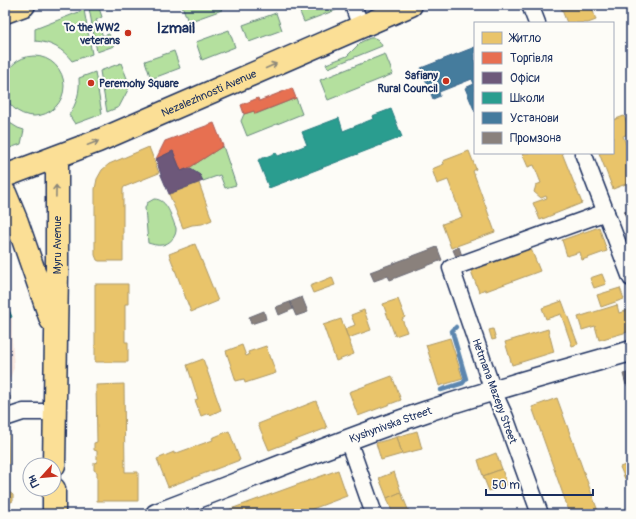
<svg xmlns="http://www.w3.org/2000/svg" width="636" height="519" viewBox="0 0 636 519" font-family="Pangolin,sans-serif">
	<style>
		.built { fill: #f9e7de }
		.green { fill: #b4e09e; stroke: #68887e }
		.homes { fill: #e9c46a; stroke: #ab9766 }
		.shops { fill: #e76f51; stroke: #aa5c55 }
		.offices { fill: #6d597a; stroke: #544c72 }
		.schools { fill: #2a9d8f; stroke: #267c80 }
		.public { fill: #457b9d; stroke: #38648a }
		.industry { fill: #8a817c; stroke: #696873 }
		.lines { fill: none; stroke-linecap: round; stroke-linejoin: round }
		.stream { stroke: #5b86af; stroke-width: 4.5 }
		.minor-casing { stroke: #1b2f5e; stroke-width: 19 }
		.tertiary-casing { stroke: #1b2f5e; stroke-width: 23 }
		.primary-casing { stroke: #1b2f5e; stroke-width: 25 }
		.minor { stroke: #fdfcf7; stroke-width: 16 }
		.tertiary { stroke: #fdfcf7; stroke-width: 20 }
		.primary { stroke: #fbdf96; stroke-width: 22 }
		.oneway { stroke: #8b877a }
		.poi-dot { fill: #c8321e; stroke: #fdfcf7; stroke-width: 1.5 }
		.labels { text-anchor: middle; stroke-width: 4; stroke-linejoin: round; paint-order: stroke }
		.poi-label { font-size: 11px; font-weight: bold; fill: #1b2f5e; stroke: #fdfcf7; text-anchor: end }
		.street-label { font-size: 11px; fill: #1b2f5e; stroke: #fdfcf7 }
		.district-label { font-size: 15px; font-weight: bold; fill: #1b2f5e; stroke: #fdfcf7 }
	</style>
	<rect width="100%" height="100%" fill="#fdfcf7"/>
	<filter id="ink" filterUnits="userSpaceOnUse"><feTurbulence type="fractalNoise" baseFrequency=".025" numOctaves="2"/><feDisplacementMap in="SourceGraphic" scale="8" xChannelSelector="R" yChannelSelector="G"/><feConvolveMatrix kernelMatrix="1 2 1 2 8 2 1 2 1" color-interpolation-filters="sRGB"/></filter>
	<g filter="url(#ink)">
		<!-- built -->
		<path class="built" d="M 5,300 L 12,317 L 12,338 L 14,368 L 9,381 L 10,409 L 5,411 Z"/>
		<!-- green -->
		<g class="green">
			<path d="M 98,5 L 102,17 L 96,20 L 103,36 L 109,34 L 114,46 L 97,52 L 89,8 Z"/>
			<path d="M 182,5 L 220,5 L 222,10 L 188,22 Z"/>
			<path d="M 297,5 L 334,5 L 336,10 L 304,22 Z"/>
			<path d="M 84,10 L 92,54 L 72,61 C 63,49 51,42 35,41 L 35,29 Z"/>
			<path d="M 276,13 L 282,30 L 249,42 L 243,25 Z"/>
			<path d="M 229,30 L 235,47 L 202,60 L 196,42 Z"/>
			<path d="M 370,38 C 377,37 380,41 382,46 L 328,68 L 326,64 L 347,56 L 361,42 Z"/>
			<path d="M 174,51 L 180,68 L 151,79 L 145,61 Z"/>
			<path d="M 385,54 L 393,74 L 328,100 L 320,80 Z"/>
			<circle cx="34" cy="86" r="30"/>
			<path d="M 121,63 L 130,86 L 119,107 L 107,112 L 100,71 Z"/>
			<path d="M 95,72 L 102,114 L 75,124 L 69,115 C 77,103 80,92 79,78 Z"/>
			<path d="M 296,98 L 302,114 L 247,136 L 241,121 L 244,114 L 254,111 L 256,114 Z"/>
			<path d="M 5,120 L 18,128 L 24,130 L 21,144 L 7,149 L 5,143 Z"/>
			<path d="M 223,146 L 236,185 L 225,188 L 220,175 L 203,181 L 200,175 L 189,168 Z"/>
			<path d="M 154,199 C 168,199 171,217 176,228 C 177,236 170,244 162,245 C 157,246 152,244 148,243 L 145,208 L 147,203 Z"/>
		</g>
		<!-- homes -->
		<g class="homes">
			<path d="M 560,5 L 591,5 L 596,20 L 588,23 L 567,23 Z"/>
			<path d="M 624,116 L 631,133 L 623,136 L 631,157 L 631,182 L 613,189 L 599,153 L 613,153 L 613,120 Z"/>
			<path d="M 149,147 L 159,173 L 124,187 L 123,189 L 123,261 L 99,261 L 97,260 L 95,255 L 95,189 L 97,179 L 102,170 L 109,164 Z"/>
			<path d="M 469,151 L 476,169 L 473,171 L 495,232 L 451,248 L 442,224 L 462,217 L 448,180 L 437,184 L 432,169 L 444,164 L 443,161 Z"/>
			<path d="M 522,153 L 562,153 L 582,203 L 540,220 L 533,203 L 547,198 L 546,196 L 541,198 L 534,192 L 536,185 L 541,183 L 534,165 L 528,167 Z"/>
			<path d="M 199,183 L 212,220 L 202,224 L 192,225 L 183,228 L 169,194 Z"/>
			<path d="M 599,227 L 607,251 L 582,260 L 580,252 L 567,256 L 562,240 Z"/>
			<path d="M 195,244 L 218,301 L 191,312 L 169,254 Z"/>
			<path d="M 531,249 L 540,271 L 486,291 L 485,289 L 479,292 L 471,271 Z"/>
			<path d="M 602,274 L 606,284 L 594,288 L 590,278 Z"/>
			<path d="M 332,277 L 335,285 L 313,293 L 310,286 Z"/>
			<path d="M 95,284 L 128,284 L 128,304 L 125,304 L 125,342 L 128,342 L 128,362 L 95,362 Z"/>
			<path d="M 620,288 L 624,299 L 601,307 L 597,295 Z"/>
			<path d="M 398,299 L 405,317 L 402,319 L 407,332 L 395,336 L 383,304 Z"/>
			<path d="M 562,301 L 578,344 L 572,346 L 561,314 L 546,319 L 542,308 Z"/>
			<path d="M 617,305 L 619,313 L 628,310 L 631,322 L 631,331 L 599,340 L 595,326 L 582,330 L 578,317 Z"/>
			<path d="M 364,310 L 371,330 L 348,338 L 345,329 L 355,325 L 351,315 Z"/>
			<path d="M 341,319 L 354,354 L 336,361 L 323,325 Z"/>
			<path d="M 493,329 L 496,339 L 492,340 L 489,330 Z"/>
			<path d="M 548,329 L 554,352 L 512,365 L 505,342 Z"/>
			<path d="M 450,338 L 463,379 L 439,386 L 426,345 Z"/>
			<path d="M 242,345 L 246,356 L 249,355 L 248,352 L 266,346 L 270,359 L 271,359 L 276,373 L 245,383 L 244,379 L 236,381 L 226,351 Z"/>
			<path d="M 203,359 L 221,410 L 210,415 L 209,413 L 201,416 L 195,400 L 198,399 L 187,365 Z"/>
			<path d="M 392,376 L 401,400 L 358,416 L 349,392 Z"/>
			<path d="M 124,384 L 125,472 L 138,472 L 138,501 L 97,501 L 97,472 L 94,470 L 94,463 L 97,462 L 97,451 L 94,450 L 94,443 L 97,442 L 96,385 Z"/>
			<path d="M 557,398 L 577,453 L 599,514 L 570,514 L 532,407 Z"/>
			<path d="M 316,401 L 327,428 L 269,450 L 258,424 Z"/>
			<path d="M 5,431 L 8,431 L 9,492 L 13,495 L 13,501 L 9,503 L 9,513 L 10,514 L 5,514 Z"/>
			<path d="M 229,431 L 240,460 L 168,487 L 157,459 L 174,452 L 174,454 L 213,440 L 212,438 Z"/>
			<path d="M 417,431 L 422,449 L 402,454 L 397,437 Z"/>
			<path d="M 397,437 L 402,454 L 381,460 L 376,443 Z"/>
			<path d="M 496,453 L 502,469 L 483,476 L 478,460 Z"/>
			<path d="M 628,464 L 631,472 L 631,477 L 625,479 L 620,467 Z"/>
			<path d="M 502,469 L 507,485 L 489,491 L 483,476 Z"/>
			<path d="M 338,470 L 347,496 L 299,514 L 217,514 Z"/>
			<path d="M 394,472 L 401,492 L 387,498 L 379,478 Z"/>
			<path d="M 401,492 L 409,512 L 404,514 L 393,514 L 387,498 Z"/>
		</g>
		<!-- shops -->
		<g class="shops">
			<path d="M 292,88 L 296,98 L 255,114 L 254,111 L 244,114 L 241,105 L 258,98 L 259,101 Z"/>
			<path d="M 214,123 L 223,146 L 189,168 L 181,171 L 173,151 L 156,159 L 165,141 Z"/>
		</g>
		<!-- offices -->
		<path class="offices" d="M 173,151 L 181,171 L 189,168 L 200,175 L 203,181 L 169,194 L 161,175 L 156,159 Z"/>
		<!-- schools -->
		<g class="schools">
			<path d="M 391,109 L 402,137 L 269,188 L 258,160 L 276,153 L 278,156 L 307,145 L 302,132 L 339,118 L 343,131 L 373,119 L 372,116 Z"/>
			<path d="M 5,300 L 12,317 L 5,320 Z"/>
		</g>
		<!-- public -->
		<path class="public" d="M 475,47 L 475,112 L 465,88 L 474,84 L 472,79 L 439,92 L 440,96 L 433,99 L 421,68 Z"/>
		<!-- industry -->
		<g class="industry">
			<path d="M 631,210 L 631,224 L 629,225 L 624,212 Z"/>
			<path d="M 437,247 L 442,260 L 390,280 L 388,276 L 374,281 L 370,272 Z"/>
			<path d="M 459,247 L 462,256 L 457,259 L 453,250 Z"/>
			<path d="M 302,297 L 308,312 L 296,316 L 290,302 Z"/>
			<path d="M 290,302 L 293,309 L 279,315 L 276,307 Z"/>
			<path d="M 264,311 L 266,319 L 251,324 L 249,317 Z"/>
			<path d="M 631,372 L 631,384 L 626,385 L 623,374 Z"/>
			<path d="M 10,396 L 10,409 L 5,411 L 5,398 Z"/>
		</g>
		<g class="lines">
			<!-- stream -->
			<path class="stream" d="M 441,390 L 463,383 L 466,379 L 452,331 L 456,327"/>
			<defs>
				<g id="minor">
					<path d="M 353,5 L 361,27"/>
					<path d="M 530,5 L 537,23"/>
					<path d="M 583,153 L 631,278"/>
					<path d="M 5,418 L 23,412 L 54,412"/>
					<path d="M 348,440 L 374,514"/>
					<path d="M 540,514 L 505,417 L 493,391 L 451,268 L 606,212"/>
				</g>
				<g id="tertiary">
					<path id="s1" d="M 156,514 C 246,480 334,443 425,412 C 493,389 562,371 631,351"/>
				</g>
				<g id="primary">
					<path d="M 5,12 L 24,5"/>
					<path id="s2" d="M 5,176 L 98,141 L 218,89 L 411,5"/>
					<path d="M 5,193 L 17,222 L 51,320"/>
					<path id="s3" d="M 54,465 L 57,272 L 57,157"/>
					<path d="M 54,514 L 54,489"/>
				</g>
			</defs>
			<!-- minor casing -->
			<use href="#minor" class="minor-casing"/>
			<!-- tertiary casing -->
			<use href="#tertiary" class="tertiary-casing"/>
			<!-- primary casing -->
			<use href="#primary" class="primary-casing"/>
			<!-- minor -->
			<use href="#minor" class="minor"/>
			<!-- tertiary -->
			<use href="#tertiary" class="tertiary"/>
			<!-- primary -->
			<use href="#primary" class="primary"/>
		</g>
		<!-- one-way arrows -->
		<defs><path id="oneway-shaft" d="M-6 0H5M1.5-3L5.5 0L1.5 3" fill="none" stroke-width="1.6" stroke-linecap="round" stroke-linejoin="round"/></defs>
		<g class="oneway">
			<use href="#oneway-shaft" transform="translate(271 66) rotate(-24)"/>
			<use href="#oneway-shaft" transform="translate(93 143) rotate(-21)"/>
			<use href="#oneway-shaft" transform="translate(56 191) rotate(-89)"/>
		</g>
	</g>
	<!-- markers -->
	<g class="poi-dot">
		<circle cx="128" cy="33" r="4"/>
		<circle cx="446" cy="81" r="4"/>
		<circle cx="91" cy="83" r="4"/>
	</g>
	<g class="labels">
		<!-- poi labels -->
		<g class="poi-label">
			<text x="120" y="31">To the WW2<tspan x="120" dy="13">veterans</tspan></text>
			<text x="438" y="79">Safiany<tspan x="438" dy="13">Rural Council</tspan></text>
			<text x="99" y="87" text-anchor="start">Peremohy Square</text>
		</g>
		<!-- street labels -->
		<g class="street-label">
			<text dy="4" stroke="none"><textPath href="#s2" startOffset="220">Nezalezhnosti Avenue</textPath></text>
			<text dy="4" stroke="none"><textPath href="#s3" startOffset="220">Myru Avenue</textPath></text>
			<text transform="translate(495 391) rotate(70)" y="4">Hetmana Mazepy Street</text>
			<text dy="4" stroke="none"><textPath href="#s1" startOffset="251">Kyshynivska Street</textPath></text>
		</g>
		<!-- district labels -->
		<g class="district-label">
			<text x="176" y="33">Izmail</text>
		</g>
	</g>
	<!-- margin -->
	<rect width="636" height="519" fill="none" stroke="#fdfcf7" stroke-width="20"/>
	<rect x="10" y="10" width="616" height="499" fill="none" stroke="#1b2f5e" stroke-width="1.5" filter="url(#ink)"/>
	<!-- legend -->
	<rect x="474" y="22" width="140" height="132" fill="#fdfcf7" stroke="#a3aaba"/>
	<rect x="482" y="32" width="20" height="12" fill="#e9c46a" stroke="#a3aaba"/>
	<text x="510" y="42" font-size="12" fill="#1b2f5e">Житло</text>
	<rect x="482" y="52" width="20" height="12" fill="#e76f51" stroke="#a3aaba"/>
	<text x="510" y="62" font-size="12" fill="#1b2f5e">Торгівля</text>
	<rect x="482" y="72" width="20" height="12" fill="#6d597a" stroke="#a3aaba"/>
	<text x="510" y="82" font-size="12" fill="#1b2f5e">Офіси</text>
	<rect x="482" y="92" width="20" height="12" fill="#2a9d8f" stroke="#a3aaba"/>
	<text x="510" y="102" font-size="12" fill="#1b2f5e">Школи</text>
	<rect x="482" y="112" width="20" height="12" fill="#457b9d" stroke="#a3aaba"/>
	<text x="510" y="122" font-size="12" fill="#1b2f5e">Установи</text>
	<rect x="482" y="132" width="20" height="12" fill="#8a817c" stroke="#a3aaba"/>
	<text x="510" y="142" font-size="12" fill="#1b2f5e">Промзона</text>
	<!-- north arrow -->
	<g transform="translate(42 477) rotate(243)"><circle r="19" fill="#fdfcf7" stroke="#a3aaba"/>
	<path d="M0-3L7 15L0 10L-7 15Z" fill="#c8321e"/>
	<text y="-6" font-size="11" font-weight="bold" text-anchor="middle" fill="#1b2f5e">Пн</text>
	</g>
	<!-- scale -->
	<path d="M486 489v6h107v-6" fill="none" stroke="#1b2f5e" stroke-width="2"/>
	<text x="492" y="489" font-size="12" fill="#1b2f5e" stroke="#fdfcf7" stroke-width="3" paint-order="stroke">50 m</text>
</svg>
